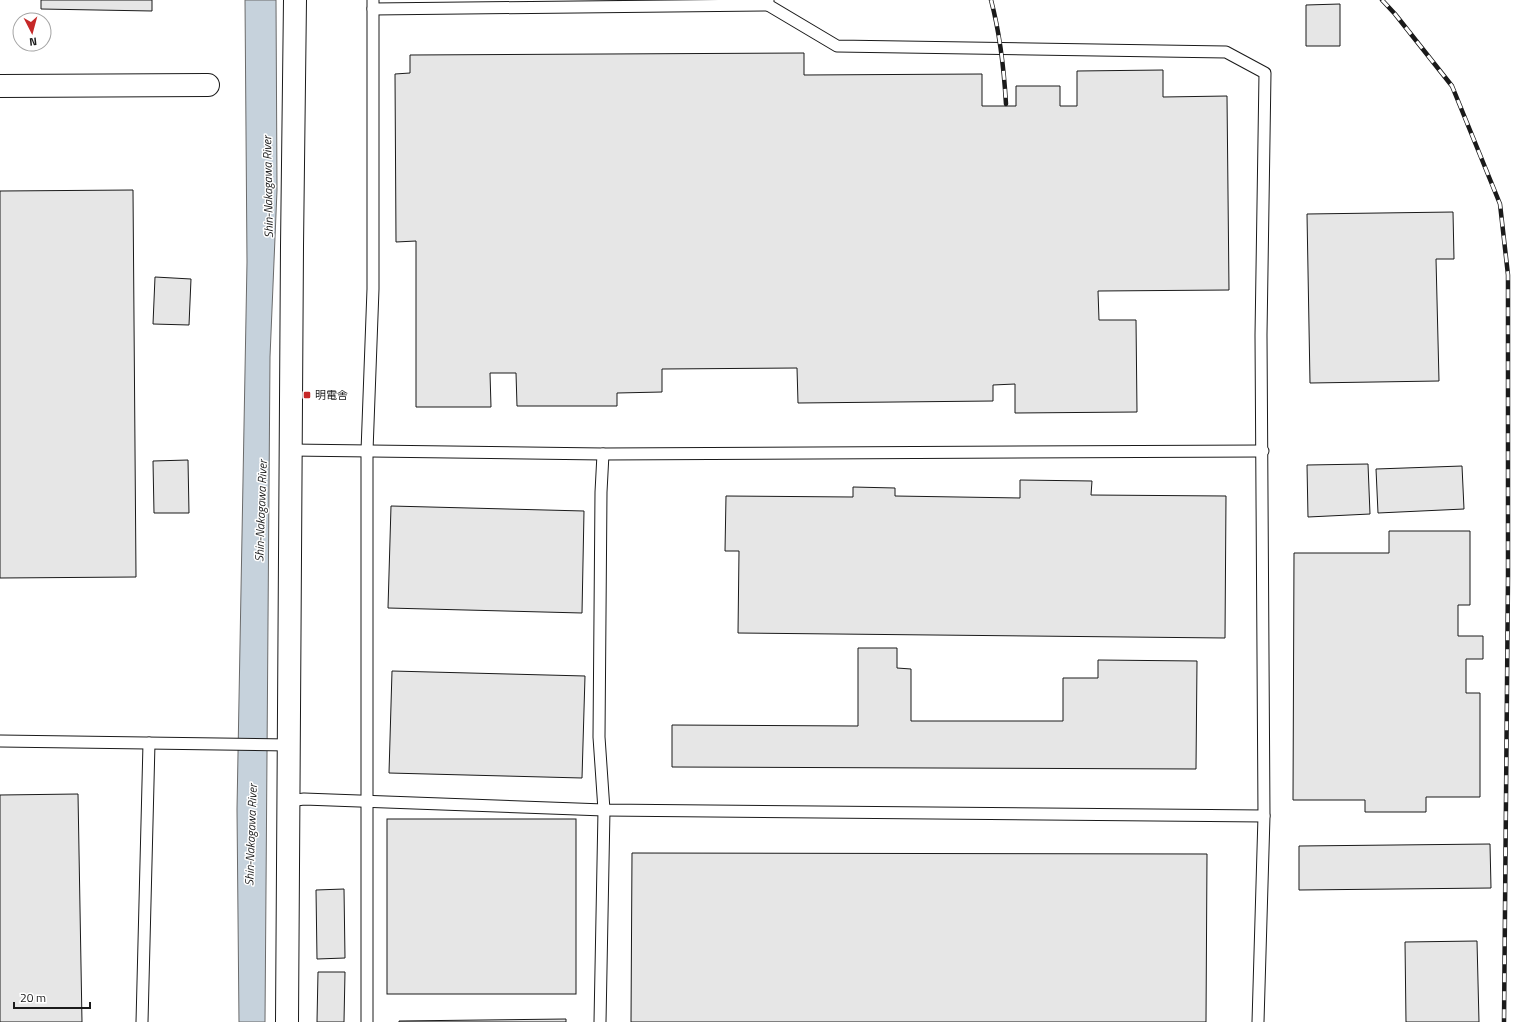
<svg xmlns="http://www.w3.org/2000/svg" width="1521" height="1022" viewBox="0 0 1521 1022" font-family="'Titillium Web','Noto Sans JP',sans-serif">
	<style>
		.water { fill: #c6d2dc; stroke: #6a6a6a }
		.building { fill: #e6e6e6; stroke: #1a1a1a }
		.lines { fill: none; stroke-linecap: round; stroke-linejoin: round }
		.lane-casing { stroke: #1a1a1a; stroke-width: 13 }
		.secondary-casing { stroke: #1a1a1a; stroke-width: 24 }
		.lane { stroke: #fff; stroke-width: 11 }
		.secondary { stroke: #fff; stroke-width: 22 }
		.rail-casing { stroke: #1a1a1a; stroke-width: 4.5 }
		.rail { stroke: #fff; stroke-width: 3; stroke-dasharray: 9; stroke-linecap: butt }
		.poi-dot { fill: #c62828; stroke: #fff; stroke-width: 1.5 }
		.labels { text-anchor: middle; stroke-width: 3; stroke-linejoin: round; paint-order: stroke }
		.poi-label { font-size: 11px; fill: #1a1a1a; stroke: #fff; text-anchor: start }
		.water-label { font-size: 12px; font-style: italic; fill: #1a1a1a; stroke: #fff }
	</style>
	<rect width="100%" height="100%" fill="#fff"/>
	<!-- water -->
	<path class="water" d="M 245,0 L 276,0 L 277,190 L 270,357 L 265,1022 L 239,1022 L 237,809 L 247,262 Z"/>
	<!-- building -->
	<g class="building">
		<path d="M 41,0 L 152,0 L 152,11 L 41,9 Z"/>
		<path d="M 1340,4 L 1340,46 L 1306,46 L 1306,5 Z"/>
		<path d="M 804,53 L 804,75 L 982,74 L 982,106 L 1016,106 L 1016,86 L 1060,86 L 1060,106 L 1077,106 L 1077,71 L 1163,70 L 1163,97 L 1227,96 L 1229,290 L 1098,291 L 1099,320 L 1136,320 L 1137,412 L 1015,413 L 1015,384 L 993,385 L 993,401 L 798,403 L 797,368 L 662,369 L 662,392 L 617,393 L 617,406 L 517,406 L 516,373 L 490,373 L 491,407 L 416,407 L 416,241 L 396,242 L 395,74 L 410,73 L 410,55 Z"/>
		<path d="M 133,190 L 136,577 L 0,578 L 0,191 Z"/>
		<path d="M 1453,212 L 1454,259 L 1436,259 L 1439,381 L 1310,383 L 1307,214 Z"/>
		<path d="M 155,277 L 191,279 L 189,325 L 153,324 Z"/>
		<path d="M 188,460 L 189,513 L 154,513 L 153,461 Z"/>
		<path d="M 1368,464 L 1370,514 L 1308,517 L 1307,465 Z"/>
		<path d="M 1462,466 L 1464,509 L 1378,513 L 1376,469 Z"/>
		<path d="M 1020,480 L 1092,481 L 1091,495 L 1226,496 L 1225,638 L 738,633 L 739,551 L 725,551 L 726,496 L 853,497 L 853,487 L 895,488 L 895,496 L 1020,498 Z"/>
		<path d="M 391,506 L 584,511 L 582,613 L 388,608 Z"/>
		<path d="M 1389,531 L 1470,531 L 1470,605 L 1458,605 L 1458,636 L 1483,636 L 1483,659 L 1466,659 L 1466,693 L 1480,693 L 1480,797 L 1426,797 L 1426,812 L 1365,812 L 1365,800 L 1293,800 L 1294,553 L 1389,553 Z"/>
		<path d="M 858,648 L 897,648 L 897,668 L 911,669 L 911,721 L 1063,721 L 1063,678 L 1098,678 L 1098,660 L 1197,661 L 1196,769 L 672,767 L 672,725 L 858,726 Z"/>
		<path d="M 392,671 L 585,676 L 582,778 L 389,773 Z"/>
		<path d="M 78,794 L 82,1022 L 0,1022 L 0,795 Z"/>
		<rect x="387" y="819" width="189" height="175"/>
		<path d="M 1490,844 L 1491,888 L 1299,890 L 1299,846 Z"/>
		<path d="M 632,853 L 1207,854 L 1206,1022 L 631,1022 Z"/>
		<path d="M 344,889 L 345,958 L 317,959 L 316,890 Z"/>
		<path d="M 1477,941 L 1479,1022 L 1406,1022 L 1405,942 Z"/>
		<path d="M 318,972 L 345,972 L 344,1022 L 317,1022 Z"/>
		<path d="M 566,1019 L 566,1022 L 399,1022 L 399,1021 Z"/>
	</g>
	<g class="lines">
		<defs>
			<g id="lane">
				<path d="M 768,0 L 768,5 L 837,46 L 1226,52 L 1265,73 L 1261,335 L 1264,816 L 1258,1022"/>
				<path d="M 373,9 L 768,5"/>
				<path d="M 291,450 L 603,454 L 1263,451"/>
				<path d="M 0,741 L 289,745"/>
				<path d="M 289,801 L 304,799 L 604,810 L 1264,816"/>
				<path d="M 142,1022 L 149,743"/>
				<path d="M 367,1022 L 367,451 L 373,289 L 373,0"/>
				<path d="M 600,1022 L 604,810 L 599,737 L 601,492 L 603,454"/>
			</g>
			<g id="secondary">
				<path d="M 0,86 L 208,85"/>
				<path d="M 287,1022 L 292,246 L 295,0"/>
			</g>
		</defs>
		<!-- lane casing -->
		<use href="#lane" class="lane-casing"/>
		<!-- secondary casing -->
		<use href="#secondary" class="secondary-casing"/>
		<!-- lane -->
		<use href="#lane" class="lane"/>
		<!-- secondary -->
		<use href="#secondary" class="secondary"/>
		<defs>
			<g id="rail">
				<path d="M 991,0 C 1000,34 1004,69 1006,104"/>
				<path d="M 1382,0 L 1395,14 L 1452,86 L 1500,204 L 1508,275 L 1508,576 L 1504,1022"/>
			</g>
		</defs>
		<!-- rail casing -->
		<use href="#rail" class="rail-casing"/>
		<!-- rail -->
		<use href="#rail" class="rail"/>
	</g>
	<!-- markers -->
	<rect class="poi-dot" x="303" y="391" width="8" height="8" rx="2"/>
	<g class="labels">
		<!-- poi labels -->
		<g class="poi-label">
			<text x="315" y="399">明電舎</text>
		</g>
		<!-- water labels -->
		<g class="water-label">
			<text transform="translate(268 187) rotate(-91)" y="4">Shin-Nakagawa River</text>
			<text transform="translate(261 511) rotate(-88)" y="4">Shin-Nakagawa River</text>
			<text transform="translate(251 835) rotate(-88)" y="4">Shin-Nakagawa River</text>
		</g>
	</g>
	<!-- north arrow -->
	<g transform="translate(32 32) rotate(174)"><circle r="19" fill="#ffffff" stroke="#a3a3a3"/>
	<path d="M0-3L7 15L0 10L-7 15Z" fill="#c62828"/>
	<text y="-6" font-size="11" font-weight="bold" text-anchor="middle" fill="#1a1a1a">N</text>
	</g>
	<!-- scale -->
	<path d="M14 1002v6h76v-6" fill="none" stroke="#1a1a1a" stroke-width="2"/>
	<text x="20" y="1002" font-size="12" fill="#1a1a1a" stroke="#ffffff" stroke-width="3" paint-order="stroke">20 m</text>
</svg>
